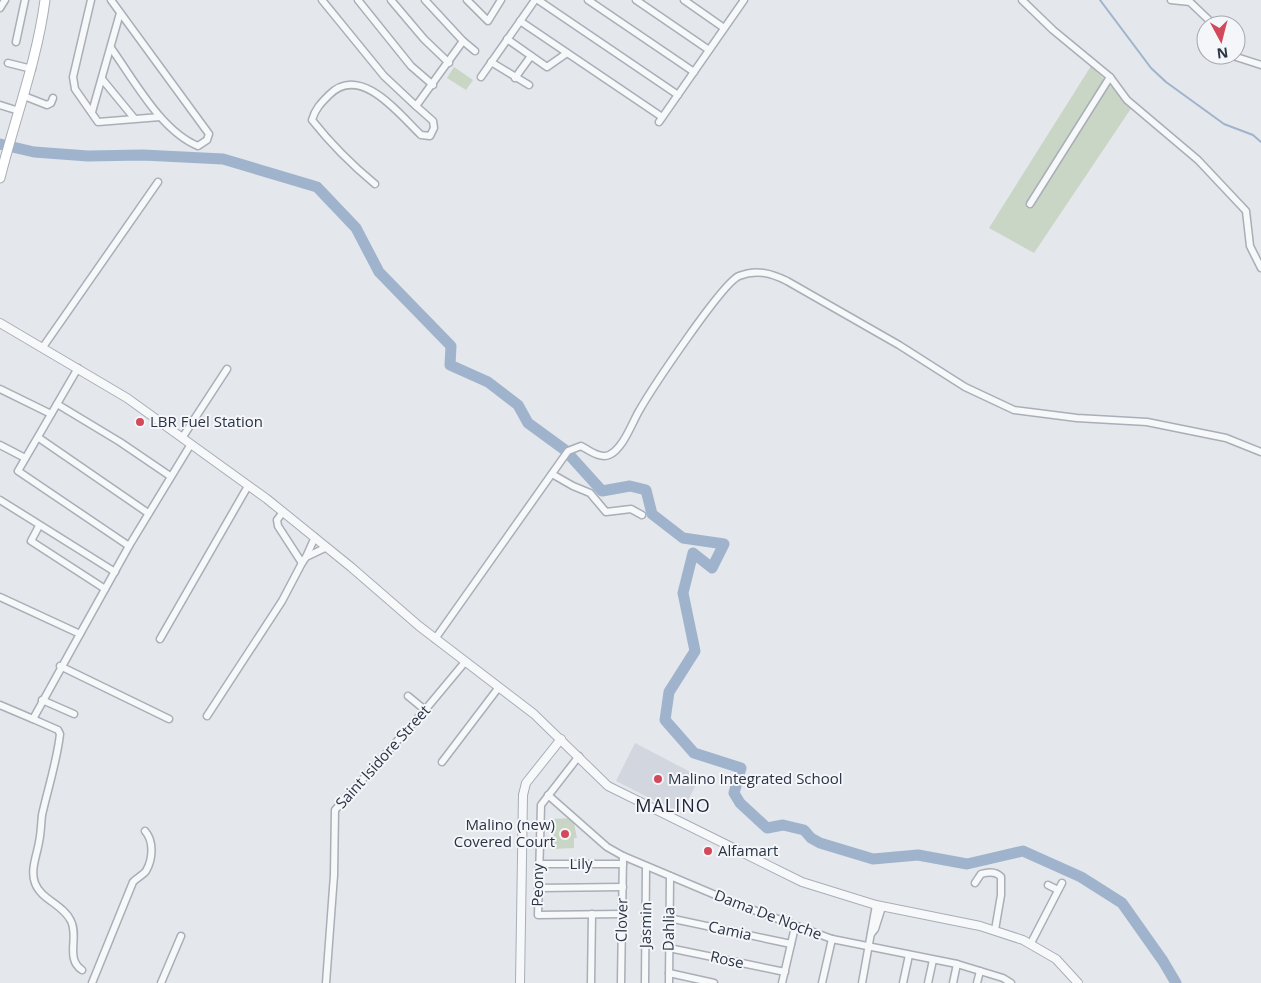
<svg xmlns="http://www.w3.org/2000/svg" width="1261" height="983" viewBox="0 0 1261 983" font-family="'Open Sans',sans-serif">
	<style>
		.built { fill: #d2d6de }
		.green { fill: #c9d6c5 }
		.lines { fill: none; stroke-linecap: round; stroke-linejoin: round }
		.stream { stroke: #9fb4cc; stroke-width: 2 }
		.river { stroke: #9fb4cc; stroke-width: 11 }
		.minor-casing { stroke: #a9aeb7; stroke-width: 9 }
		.tertiary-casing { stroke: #a9aeb7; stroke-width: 10 }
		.secondary-casing { stroke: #a9aeb7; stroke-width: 11 }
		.minor { stroke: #f7f8fa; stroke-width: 6 }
		.tertiary { stroke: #f7f8fa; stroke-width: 8 }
		.secondary { stroke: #fff; stroke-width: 9 }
		.poi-dot { fill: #d1495b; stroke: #f4f6f9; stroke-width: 2 }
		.labels { text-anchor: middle; stroke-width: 4; stroke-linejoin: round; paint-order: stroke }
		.poi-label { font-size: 15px; fill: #2b3445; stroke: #f4f6f9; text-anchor: start }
		.street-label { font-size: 15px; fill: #2b3445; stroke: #f4f6f9 }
		.quarter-label { font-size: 18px; letter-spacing: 1px; fill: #1d2536; stroke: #f4f6f9 }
	</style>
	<rect width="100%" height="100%" fill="#e4e7ec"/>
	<!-- built -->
	<path class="built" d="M 635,743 L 700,777 L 681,814 L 616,781 Z"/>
	<!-- green -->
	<g class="green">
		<path d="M 1091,66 L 1132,107 L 1034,253 L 989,228 Z"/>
		<path d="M 454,67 L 473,80 L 466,90 L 447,78 Z"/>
		<path d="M 573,818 L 577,838 L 574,838 L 574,848 L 553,849 L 552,819 Z"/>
	</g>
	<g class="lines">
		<!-- stream -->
		<path class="stream" d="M 1100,0 L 1151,68 L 1166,82 L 1224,124 L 1253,135 L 1261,142"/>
		<!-- river -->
		<path class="river" d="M 0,144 L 34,152 L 88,156 L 143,155 L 223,159 L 317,187 L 356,228 L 379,272 L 451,346 L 450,365 L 488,382 L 518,405 L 528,423 L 565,450 L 602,491 L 630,486 L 646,490 L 652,514 L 683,538 L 724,544 L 712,568 L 693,553 L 683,593 L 695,651 L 669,692 L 665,720 L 694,753 L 741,768 L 734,793 L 740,803 L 767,828 L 783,825 L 804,830 L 811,838 L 820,843 L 873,859 L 918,855 L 967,864 L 1023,851 L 1081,877 L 1122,903 L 1163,961 L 1176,983"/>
		<defs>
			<g id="minor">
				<path d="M 91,0 L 73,77 L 75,89 L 98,122 L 160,117"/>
				<path d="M 322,0 L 384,76 L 416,106 L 463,41 L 425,0"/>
				<path d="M 358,0 L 411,66 L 433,85"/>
				<path d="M 391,0 L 424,39 L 449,63"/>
				<path d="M 467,0 L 488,21 L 501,0"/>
				<path d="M 538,0 L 678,95"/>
				<path d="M 588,0 L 694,72"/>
				<path d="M 636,0 L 709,50"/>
				<path d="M 684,0 L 724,28"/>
				<path d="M 1022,0 L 1053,30 L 1110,77 L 1127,100 L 1198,160 L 1246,211 L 1250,246 L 1261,268"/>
				<path d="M 1171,0 L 1190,2 L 1214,25"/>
				<path d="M 0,8 L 5,0"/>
				<path d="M 520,21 L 662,117"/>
				<path d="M 507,39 L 547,67 L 567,53"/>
				<path d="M 463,41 L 475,51"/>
				<path d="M 16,42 L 25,0"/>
				<path d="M 111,48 C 134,80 161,131 198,146 L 207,140 L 209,134 L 111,0"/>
				<path d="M 1230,55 L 1261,65"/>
				<path d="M 491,62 L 529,85"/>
				<path d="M 8,63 L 32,69"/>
				<path d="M 481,77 L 535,0"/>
				<path d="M 515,78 L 531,56"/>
				<path d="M 102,79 L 134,118"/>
				<path d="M 24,96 L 47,105 L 51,103 L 53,98"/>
				<path d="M 0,105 L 19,111"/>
				<path d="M 92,112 L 120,13"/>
				<path d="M 659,122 L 744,0"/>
				<path d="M 375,184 C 352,165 331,144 312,120 C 315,109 321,103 329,95 C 360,63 399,114 421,135 L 430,136 L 434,128 L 433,121 L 416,106"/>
				<path d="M 1030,204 L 1110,77"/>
				<path d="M 43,347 L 158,182"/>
				<path d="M 78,368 L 18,471 L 129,546 L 191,444"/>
				<path d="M 0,389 L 51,414"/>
				<path d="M 57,404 L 120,442 L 170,476"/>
				<path d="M 39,438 L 148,513"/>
				<path d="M 182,438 L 227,369"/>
				<path d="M 0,445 L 25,458"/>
				<path d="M 552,474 L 573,486 L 590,493 L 606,512 L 631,509 L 642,515"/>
				<path d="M 0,500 L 115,572"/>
				<path d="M 283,512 L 277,520 L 278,526 L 302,563"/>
				<path d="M 39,526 L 31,541 L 105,589"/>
				<path d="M 306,557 L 315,537"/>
				<path d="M 0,597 L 80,634 L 129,546"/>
				<path d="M 160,639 L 248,486"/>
				<path d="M 435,639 L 568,451 L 581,446 C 589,450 600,459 609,455 C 623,449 632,423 639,411 C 651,390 722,283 739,276 C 756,269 771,273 787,281 L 899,345 L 965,387 L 1014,410 L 1077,418 L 1147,422 L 1226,438 L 1261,452"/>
				<path d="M 60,666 L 169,719"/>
				<path d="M 408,696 L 425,710"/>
				<path d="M 42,700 L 74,714"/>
				<path d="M 0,705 L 33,719 L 80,634"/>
				<path d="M 207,716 L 282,601 L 302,563 L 306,557 L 327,547"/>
				<path d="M 33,719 L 58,730 L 60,734 C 57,761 48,788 42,815 C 41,824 41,833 39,842 C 37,855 30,870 35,883 C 41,900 63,904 71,921 C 79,937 65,959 82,970"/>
				<path d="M 579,756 L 541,805 L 538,915 L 622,914"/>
				<path d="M 442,762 L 499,687"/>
				<path d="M 548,795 L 607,847 L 623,856 L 732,902 L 832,939 L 957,964 L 1003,978 L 1011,983"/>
				<path d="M 538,864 L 623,864"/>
				<path d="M 975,883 L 981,874 C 988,872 996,871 1001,877 L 1001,895 L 995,930"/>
				<path d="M 1048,885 L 1058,890"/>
				<path d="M 538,888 L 623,887"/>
				<path d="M 669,918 L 791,944"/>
				<path d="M 871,934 L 875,929 L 882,907"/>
				<path d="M 1031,943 L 1062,883"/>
				<path d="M 669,948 L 785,972"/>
				<path d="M 669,973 L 714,983"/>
				<path d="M 92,983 L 133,882 C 137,878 143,875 146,871 C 153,859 154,841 145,831"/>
				<path d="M 161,983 L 181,936"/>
				<path d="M 326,983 L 334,875 L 335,810 L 425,710 L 465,662"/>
				<path d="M 591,983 L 592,914"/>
				<path d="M 621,983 L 623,856"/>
				<path d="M 645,983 L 646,867"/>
				<path d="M 669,983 L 670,876"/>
				<path d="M 782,983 L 795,927"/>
				<path d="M 822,983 L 832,939"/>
				<path d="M 862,983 L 876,905"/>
				<path d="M 903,983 L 909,955"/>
				<path d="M 928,983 L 933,960"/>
				<path d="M 953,983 L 957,964"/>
				<path d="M 977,983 L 980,971"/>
			</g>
			<g id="tertiary">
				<path d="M 0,323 L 127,398 L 267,499 L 351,567 L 419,626 L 534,714 L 608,786 L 802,882 L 876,905 L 980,926 L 1023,940 L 1056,959 L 1078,983"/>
				<path d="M 520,983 L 523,795 L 526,783 L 561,739"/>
			</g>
			<path id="secondary" d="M 0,178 C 15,118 37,61 45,0"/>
		</defs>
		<!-- minor casing -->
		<use href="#minor" class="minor-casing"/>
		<!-- tertiary casing -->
		<use href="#tertiary" class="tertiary-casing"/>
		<!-- secondary casing -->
		<use href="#secondary" class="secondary-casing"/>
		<!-- minor -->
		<use href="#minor" class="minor"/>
		<!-- tertiary -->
		<use href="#tertiary" class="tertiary"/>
		<!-- secondary -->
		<use href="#secondary" class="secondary"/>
	</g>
	<!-- markers -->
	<g class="poi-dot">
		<circle cx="140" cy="422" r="5"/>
		<circle cx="658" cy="779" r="5"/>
		<circle cx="565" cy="834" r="5"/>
		<circle cx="708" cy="851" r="5"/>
	</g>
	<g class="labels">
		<!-- poi labels -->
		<g class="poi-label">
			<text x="150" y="427">LBR Fuel Station</text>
			<text x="668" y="784">Malino Integrated School</text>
			<text x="555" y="830" text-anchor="end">Malino (new)<tspan x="555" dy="17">Covered Court</tspan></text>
			<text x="718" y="856">Alfamart</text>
		</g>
		<!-- street labels -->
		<g class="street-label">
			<text transform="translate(383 757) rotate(-48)" y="5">Saint Isidore Street</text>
			<text x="581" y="869">Lily</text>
			<text transform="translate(538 885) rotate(-89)" y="5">Peony</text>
			<text transform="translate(768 915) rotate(21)" y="5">Dama De Noche</text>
			<text transform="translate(622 920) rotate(-89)" y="5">Clover</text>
			<text transform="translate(646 925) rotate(-89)" y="5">Jasmin</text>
			<text transform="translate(669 929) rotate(-89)" y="5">Dahlia</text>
			<text transform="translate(730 931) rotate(12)" y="5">Camia</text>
			<text transform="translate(727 960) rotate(12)" y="5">Rose</text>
		</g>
		<!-- quarter labels -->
		<g class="quarter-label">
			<text x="673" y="812">MALINO</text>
		</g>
	</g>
	<!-- north arrow -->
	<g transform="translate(1221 40) rotate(173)"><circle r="24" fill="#f4f6f9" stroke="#a4a8b1"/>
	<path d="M0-4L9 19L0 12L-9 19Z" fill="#d1495b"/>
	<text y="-8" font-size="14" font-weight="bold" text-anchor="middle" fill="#2b3445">N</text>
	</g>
</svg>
